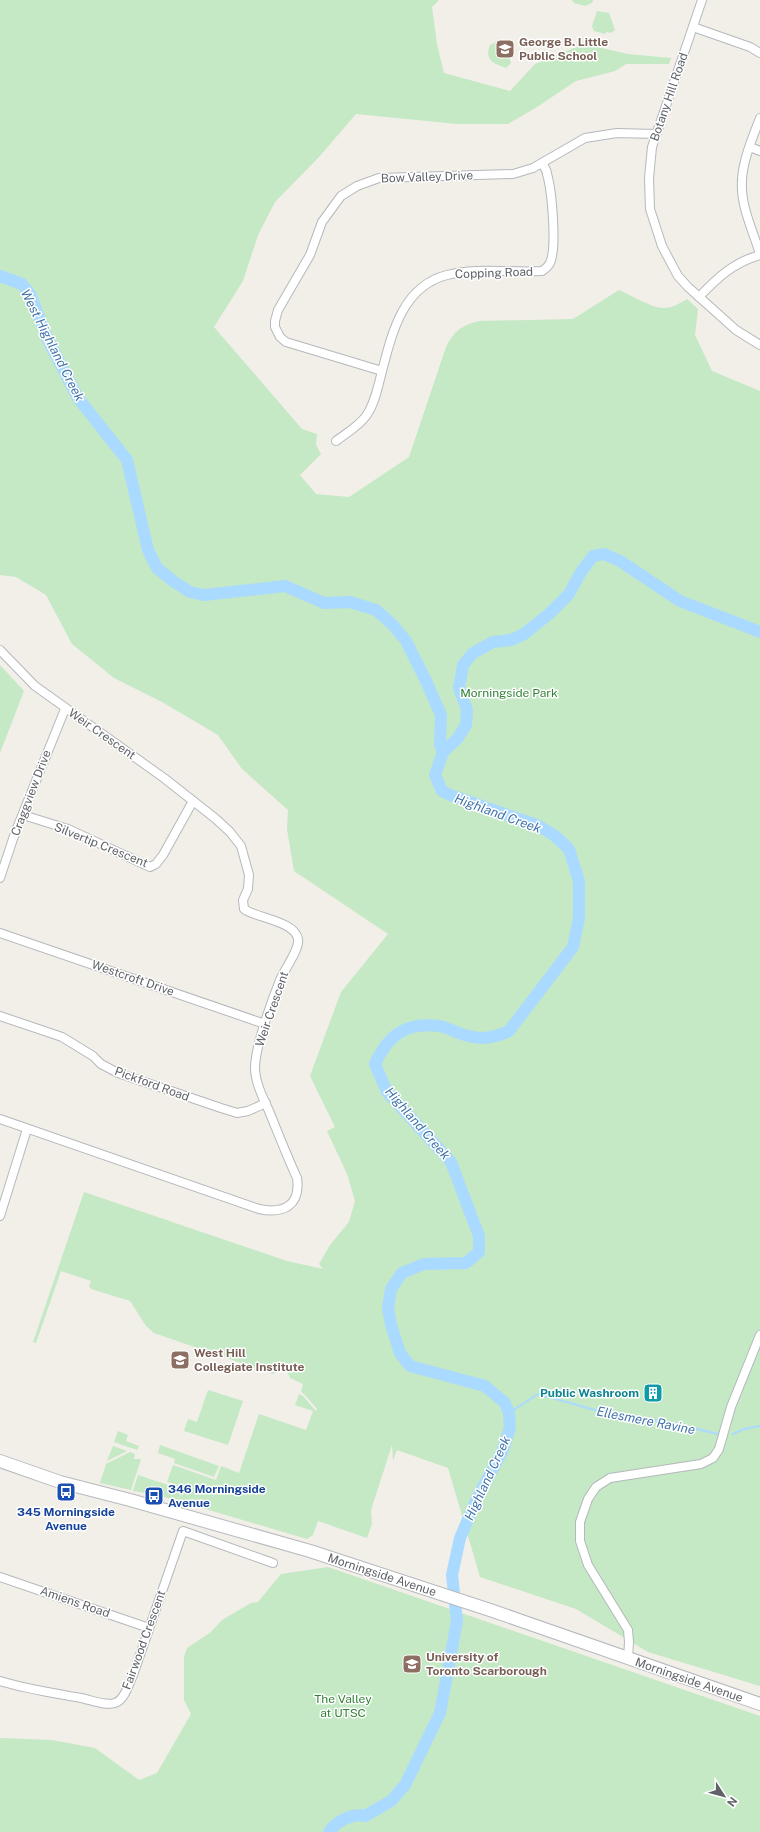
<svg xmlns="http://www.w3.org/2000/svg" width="760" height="1832" viewBox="0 0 760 1832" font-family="'Public Sans',sans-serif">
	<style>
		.green { fill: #c5e8c5 }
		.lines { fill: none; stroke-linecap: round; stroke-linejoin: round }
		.stream { stroke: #aadaff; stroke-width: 2 }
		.river { stroke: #aadaff; stroke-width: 12 }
		.street-casing { stroke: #b5b8bc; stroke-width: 10 }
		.secondary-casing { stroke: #b6babf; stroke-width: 14 }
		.street { stroke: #fff; stroke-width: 8 }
		.secondary { stroke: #fff; stroke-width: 12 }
		.labels { text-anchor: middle; stroke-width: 3; stroke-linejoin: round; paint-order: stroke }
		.education-label { font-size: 12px; font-weight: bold; fill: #785e54; stroke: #fff; text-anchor: start }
		.street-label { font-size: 12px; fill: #5f6368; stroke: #fff }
		.park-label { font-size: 12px; fill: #348238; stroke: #fff }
		.culture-label { font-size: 12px; font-weight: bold; fill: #0d838f; stroke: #fff; text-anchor: end }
		.transit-label { font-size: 12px; font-weight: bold; fill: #164399; stroke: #fff; text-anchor: start }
		.water-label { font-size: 13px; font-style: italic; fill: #4174aa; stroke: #fff }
	</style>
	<rect width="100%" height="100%" fill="#f1efe8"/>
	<!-- green -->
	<g class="green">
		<path d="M 0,0 L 439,0 L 432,7 L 437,44 L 444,73 L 510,91 L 535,64 L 584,44 L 628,54 L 671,58 L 669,64 L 626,64 L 615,71 L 576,81 L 537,107 L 508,124 L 457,124 L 356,114 L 319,157 L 275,202 L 258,235 L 243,281 L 214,327 L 302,429 L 317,434 L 316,445 L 321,454 L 300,475 L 316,494 L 349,497 L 409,457 L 446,347 C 455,330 461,326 479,321 L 573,319 L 619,290 C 631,295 651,308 664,308 C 672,308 681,303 687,299 L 698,309 L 695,335 L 712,371 L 760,391 L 760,1686 L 648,1652 L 576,1609 L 480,1577 L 448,1468 L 397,1450 L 393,1461 L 392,1445 L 371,1510 L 372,1524 L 367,1538 L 318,1521 L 313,1535 L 307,1539 L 158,1495 L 158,1494 L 153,1492 L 152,1494 L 133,1491 L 138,1475 L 171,1486 L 172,1483 L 167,1482 L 173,1465 L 216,1480 L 221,1466 L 239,1473 L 259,1414 L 306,1430 L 313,1411 L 295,1405 L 299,1394 L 303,1396 L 316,1411 L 317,1409 L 304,1394 L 301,1392 L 303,1384 L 290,1378 L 288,1373 L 289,1366 L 284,1364 L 281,1370 L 273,1374 L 154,1333 L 146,1326 L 130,1301 L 91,1289 L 89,1286 L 91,1281 L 61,1271 L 36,1343 L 33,1342 L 84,1192 L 287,1261 L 323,1269 L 319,1264 L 330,1245 L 349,1222 L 355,1201 L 347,1174 L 327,1131 L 335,1127 L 310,1076 L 341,992 L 388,934 L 294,871 L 287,829 L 288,810 L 242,769 L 218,735 L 162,702 L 114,678 L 72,644 L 46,595 L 16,577 L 0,575 Z"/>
		<path d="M 572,0 L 593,0 L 592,3 L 585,6 L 574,3 Z"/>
		<path d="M 597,11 L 609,13 L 615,30 L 611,33 L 606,32 L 605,34 L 594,31 L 592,26 Z"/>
		<path d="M 498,41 L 506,42 L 512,48 L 509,57 L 511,63 L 506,68 C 493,63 484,60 490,45 Z"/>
		<path d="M 0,665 L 24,691 L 0,753 Z"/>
		<path d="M 208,1390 L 243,1401 L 228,1445 L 184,1431 L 188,1419 L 197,1422 Z"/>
		<path d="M 118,1431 L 128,1435 L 126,1441 L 139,1446 L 137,1450 L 114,1442 Z"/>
		<path d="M 160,1445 L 219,1466 L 214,1477 L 174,1463 L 175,1459 L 158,1453 Z"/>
		<path d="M 113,1446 L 127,1451 L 107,1461 Z"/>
		<path d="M 130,1452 L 135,1454 L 134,1459 L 141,1459 L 131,1490 L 100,1483 L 106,1464 Z"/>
		<path d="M 328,1567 L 760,1716 L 760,1832 L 0,1832 L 0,1738 L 52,1740 L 95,1748 L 139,1780 L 157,1773 L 191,1714 L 184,1700 L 184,1657 L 187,1648 L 211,1632 L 222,1620 L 251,1603 L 258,1602 L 281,1574 Z"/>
	</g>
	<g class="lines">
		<!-- stream -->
		<g class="stream">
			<path d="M 509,1413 L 538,1394 L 609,1414 L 668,1422 L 718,1434"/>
			<path d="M 733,1434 L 744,1429 L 760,1426"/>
		</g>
		<!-- river -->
		<g class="river">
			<path d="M 0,276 L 22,284 L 30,294 L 47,338 L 78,398 L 127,460 L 148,550 L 157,568 L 173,581 L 190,592 L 204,595 L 285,586 L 324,603 L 350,602 L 376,610 L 393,625 L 406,641 L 426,681 L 441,715 L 440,745 L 443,752"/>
			<path d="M 329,1832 C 337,1821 352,1813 365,1816 L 391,1801 L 405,1785 L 440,1713 L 457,1621 L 452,1575 L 460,1538 L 477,1498 L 502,1452 L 510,1428 L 509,1413 L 505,1403 L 485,1386 L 410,1366 L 400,1353 L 391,1325 L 388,1308 L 391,1289 L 402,1273 L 424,1264 L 466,1263 L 479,1252 L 479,1236 L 451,1162 L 387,1092 L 375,1064 C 388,1035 406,1022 439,1026 C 444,1026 451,1030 456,1032 C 476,1040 490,1040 509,1031 L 573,947 L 579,918 L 579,881 L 569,849 L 555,836 L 539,826 L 450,795 L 442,791 L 435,775 L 443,752 L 457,739 L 466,725 L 467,710 L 459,688 L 463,665 L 473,653 L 493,642 L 511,640 L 524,634 L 550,613 L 569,594 L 581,572 L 593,556 L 604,554 L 620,561 L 680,601 L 760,632"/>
		</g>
		<defs>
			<g id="street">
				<path d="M 702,0 L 652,147 L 649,178 L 650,209 L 662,246 L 678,276 L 688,287 L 736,330 L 760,345"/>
				<path d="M 693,27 L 750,47 L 760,53"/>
				<path d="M 760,118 C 753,137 743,159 742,180 C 740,205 753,231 760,254"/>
				<path d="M 750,147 L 760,151"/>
				<path d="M 699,297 C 717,278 734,262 760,255"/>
				<path d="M 382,371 L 286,342 L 280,337 L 275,327 L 275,321 L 278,310 L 310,255 L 322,222 L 341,196 L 357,186 L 379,178 L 513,174 L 533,168 L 585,138 L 617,133 L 656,134"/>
				<path d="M 336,441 C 345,434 359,426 366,416 C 374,405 377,391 380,379 C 391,338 400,287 447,275 C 477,267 511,273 542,271 C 545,269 548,267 550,263 C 557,248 552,191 547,174 C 547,170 544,167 542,163"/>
				<path d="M 0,650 L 35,686 L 164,778 L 216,819 L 230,832 L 241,846 L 249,875 L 248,889 L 243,900 L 244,909 C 256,918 295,921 298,939 C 300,949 284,970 280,980 C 272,1000 255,1047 255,1068 C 255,1082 263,1098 269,1111 C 278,1133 287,1156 297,1178 C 301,1206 283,1214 259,1209 L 0,1119"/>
				<path d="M 23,815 L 68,829 L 150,867 L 156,864 L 163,855 L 193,801"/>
				<path d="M 0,878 L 15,833 L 65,709"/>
				<path d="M 0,933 L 265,1024"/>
				<path d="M 0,1016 L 62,1037 L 93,1056 L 101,1064 L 118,1073 L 221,1108 L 237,1113 L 248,1111 L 266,1103"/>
				<path d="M 0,1216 L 27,1129"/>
				<path d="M 0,1577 L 149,1628"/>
				<path d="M 628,1659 L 629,1642 L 628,1630 L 588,1565 L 580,1541 L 580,1522 L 588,1499 L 596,1487 L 610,1478 L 701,1464 L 713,1458 L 719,1449 L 731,1407 L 760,1335"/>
				<path d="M 0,1681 C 27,1689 54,1693 81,1698 C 91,1700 105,1706 115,1703 C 125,1700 129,1683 133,1675 L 183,1531 L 273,1563"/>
			</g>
			<path id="secondary" d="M 0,1461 L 60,1482 L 130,1500 L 310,1551 L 490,1610 L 760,1704"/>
		</defs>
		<!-- street casing -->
		<use href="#street" class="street-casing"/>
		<!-- secondary casing -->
		<use href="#secondary" class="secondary-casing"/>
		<!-- street -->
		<use href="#street" class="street"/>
		<!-- secondary -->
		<use href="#secondary" class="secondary"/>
	</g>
	<!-- icons -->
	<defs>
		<symbol id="school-square" viewBox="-11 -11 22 22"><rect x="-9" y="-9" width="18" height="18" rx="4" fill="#8d6e63" stroke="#fff"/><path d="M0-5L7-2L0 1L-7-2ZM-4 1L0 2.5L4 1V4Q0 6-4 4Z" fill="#fff"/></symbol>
		<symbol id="building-square" viewBox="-11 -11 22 22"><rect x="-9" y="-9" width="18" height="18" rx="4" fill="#0f9aa8" stroke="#fff"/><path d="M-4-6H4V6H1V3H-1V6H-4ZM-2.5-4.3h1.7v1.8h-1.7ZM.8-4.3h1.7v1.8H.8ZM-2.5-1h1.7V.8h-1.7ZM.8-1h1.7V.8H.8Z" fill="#fff"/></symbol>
		<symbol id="bus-square" viewBox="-11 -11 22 22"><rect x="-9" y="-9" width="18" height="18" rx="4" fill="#1a4fb4" stroke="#fff"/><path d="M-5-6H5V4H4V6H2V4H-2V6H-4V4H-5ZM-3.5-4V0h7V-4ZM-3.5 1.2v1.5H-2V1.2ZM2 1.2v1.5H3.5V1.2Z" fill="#fff"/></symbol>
		<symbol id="university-square" viewBox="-11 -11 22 22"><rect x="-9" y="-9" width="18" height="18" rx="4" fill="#8d6e63" stroke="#fff"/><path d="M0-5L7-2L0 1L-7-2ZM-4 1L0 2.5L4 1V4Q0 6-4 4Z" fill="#fff"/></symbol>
	</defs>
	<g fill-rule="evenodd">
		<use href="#school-square" x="494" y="38" width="22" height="22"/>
		<use href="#school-square" x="169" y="1349" width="22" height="22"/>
		<use href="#building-square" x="642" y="1382" width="22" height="22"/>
		<use href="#bus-square" x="55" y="1481" width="22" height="22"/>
		<use href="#bus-square" x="143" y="1485" width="22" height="22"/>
		<use href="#university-square" x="401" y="1653" width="22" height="22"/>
	</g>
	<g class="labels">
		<!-- education labels -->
		<g class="education-label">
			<text x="519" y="46">George B. Little<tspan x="519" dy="14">Public School</tspan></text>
			<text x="194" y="1357">West Hill<tspan x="194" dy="14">Collegiate Institute</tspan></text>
			<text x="426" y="1661">University of<tspan x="426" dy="14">Toronto Scarborough</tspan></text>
		</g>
		<!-- street labels -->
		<g class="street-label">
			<text transform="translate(669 97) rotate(-71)" y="4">Botany Hill Road</text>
			<text transform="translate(427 177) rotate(-2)" y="4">Bow Valley Drive</text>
			<text transform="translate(494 273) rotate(-2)" y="4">Copping Road</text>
			<text transform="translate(102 734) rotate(35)" y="4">Weir Crescent</text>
			<text transform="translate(31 793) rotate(-69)" y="4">Craggview Drive</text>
			<text transform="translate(101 845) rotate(22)" y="4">Silvertip Crescent</text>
			<text transform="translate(133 978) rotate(19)" y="4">Westcroft Drive</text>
			<text transform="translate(272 1009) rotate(-71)" y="4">Weir Crescent</text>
			<text transform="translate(152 1084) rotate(20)" y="4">Pickford Road</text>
			<text transform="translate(382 1575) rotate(18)" y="4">Morningside Avenue</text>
			<text transform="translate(75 1602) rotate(19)" y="4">Amiens Road</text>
			<text transform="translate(144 1640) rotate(-70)" y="4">Fairwood Crescent</text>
			<text transform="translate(689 1680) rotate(19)" y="4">Morningside Avenue</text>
		</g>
		<!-- park labels -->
		<g class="park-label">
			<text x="509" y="697">Morningside Park</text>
			<text x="343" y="1703">The Valley<tspan x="343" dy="14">at UTSC</tspan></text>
		</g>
		<!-- culture labels -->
		<g class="culture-label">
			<text x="639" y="1397">Public Washroom</text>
		</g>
		<!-- transit labels -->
		<g class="transit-label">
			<text x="168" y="1493">346 Morningside<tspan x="168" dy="14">Avenue</tspan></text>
			<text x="66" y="1516" text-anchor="middle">345 Morningside<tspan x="66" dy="14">Avenue</tspan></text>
		</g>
		<!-- water labels -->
		<g class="water-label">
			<text transform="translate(53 345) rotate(63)" y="5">West Highland Creek</text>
			<text transform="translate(498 813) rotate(20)" y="5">Highland Creek</text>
			<text transform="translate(418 1123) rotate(49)" y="5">Highland Creek</text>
			<text transform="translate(646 1420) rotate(11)" y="5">Ellesmere Ravine</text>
			<text transform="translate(487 1478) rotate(-65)" y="5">Highland Creek</text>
		</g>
	</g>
	<!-- north arrow -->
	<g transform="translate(724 1796) rotate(126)" stroke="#ffffff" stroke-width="3" paint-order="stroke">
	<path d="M0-3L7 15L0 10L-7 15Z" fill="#5f6368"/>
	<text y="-6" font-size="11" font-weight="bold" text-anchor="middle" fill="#5f6368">N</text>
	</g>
</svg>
